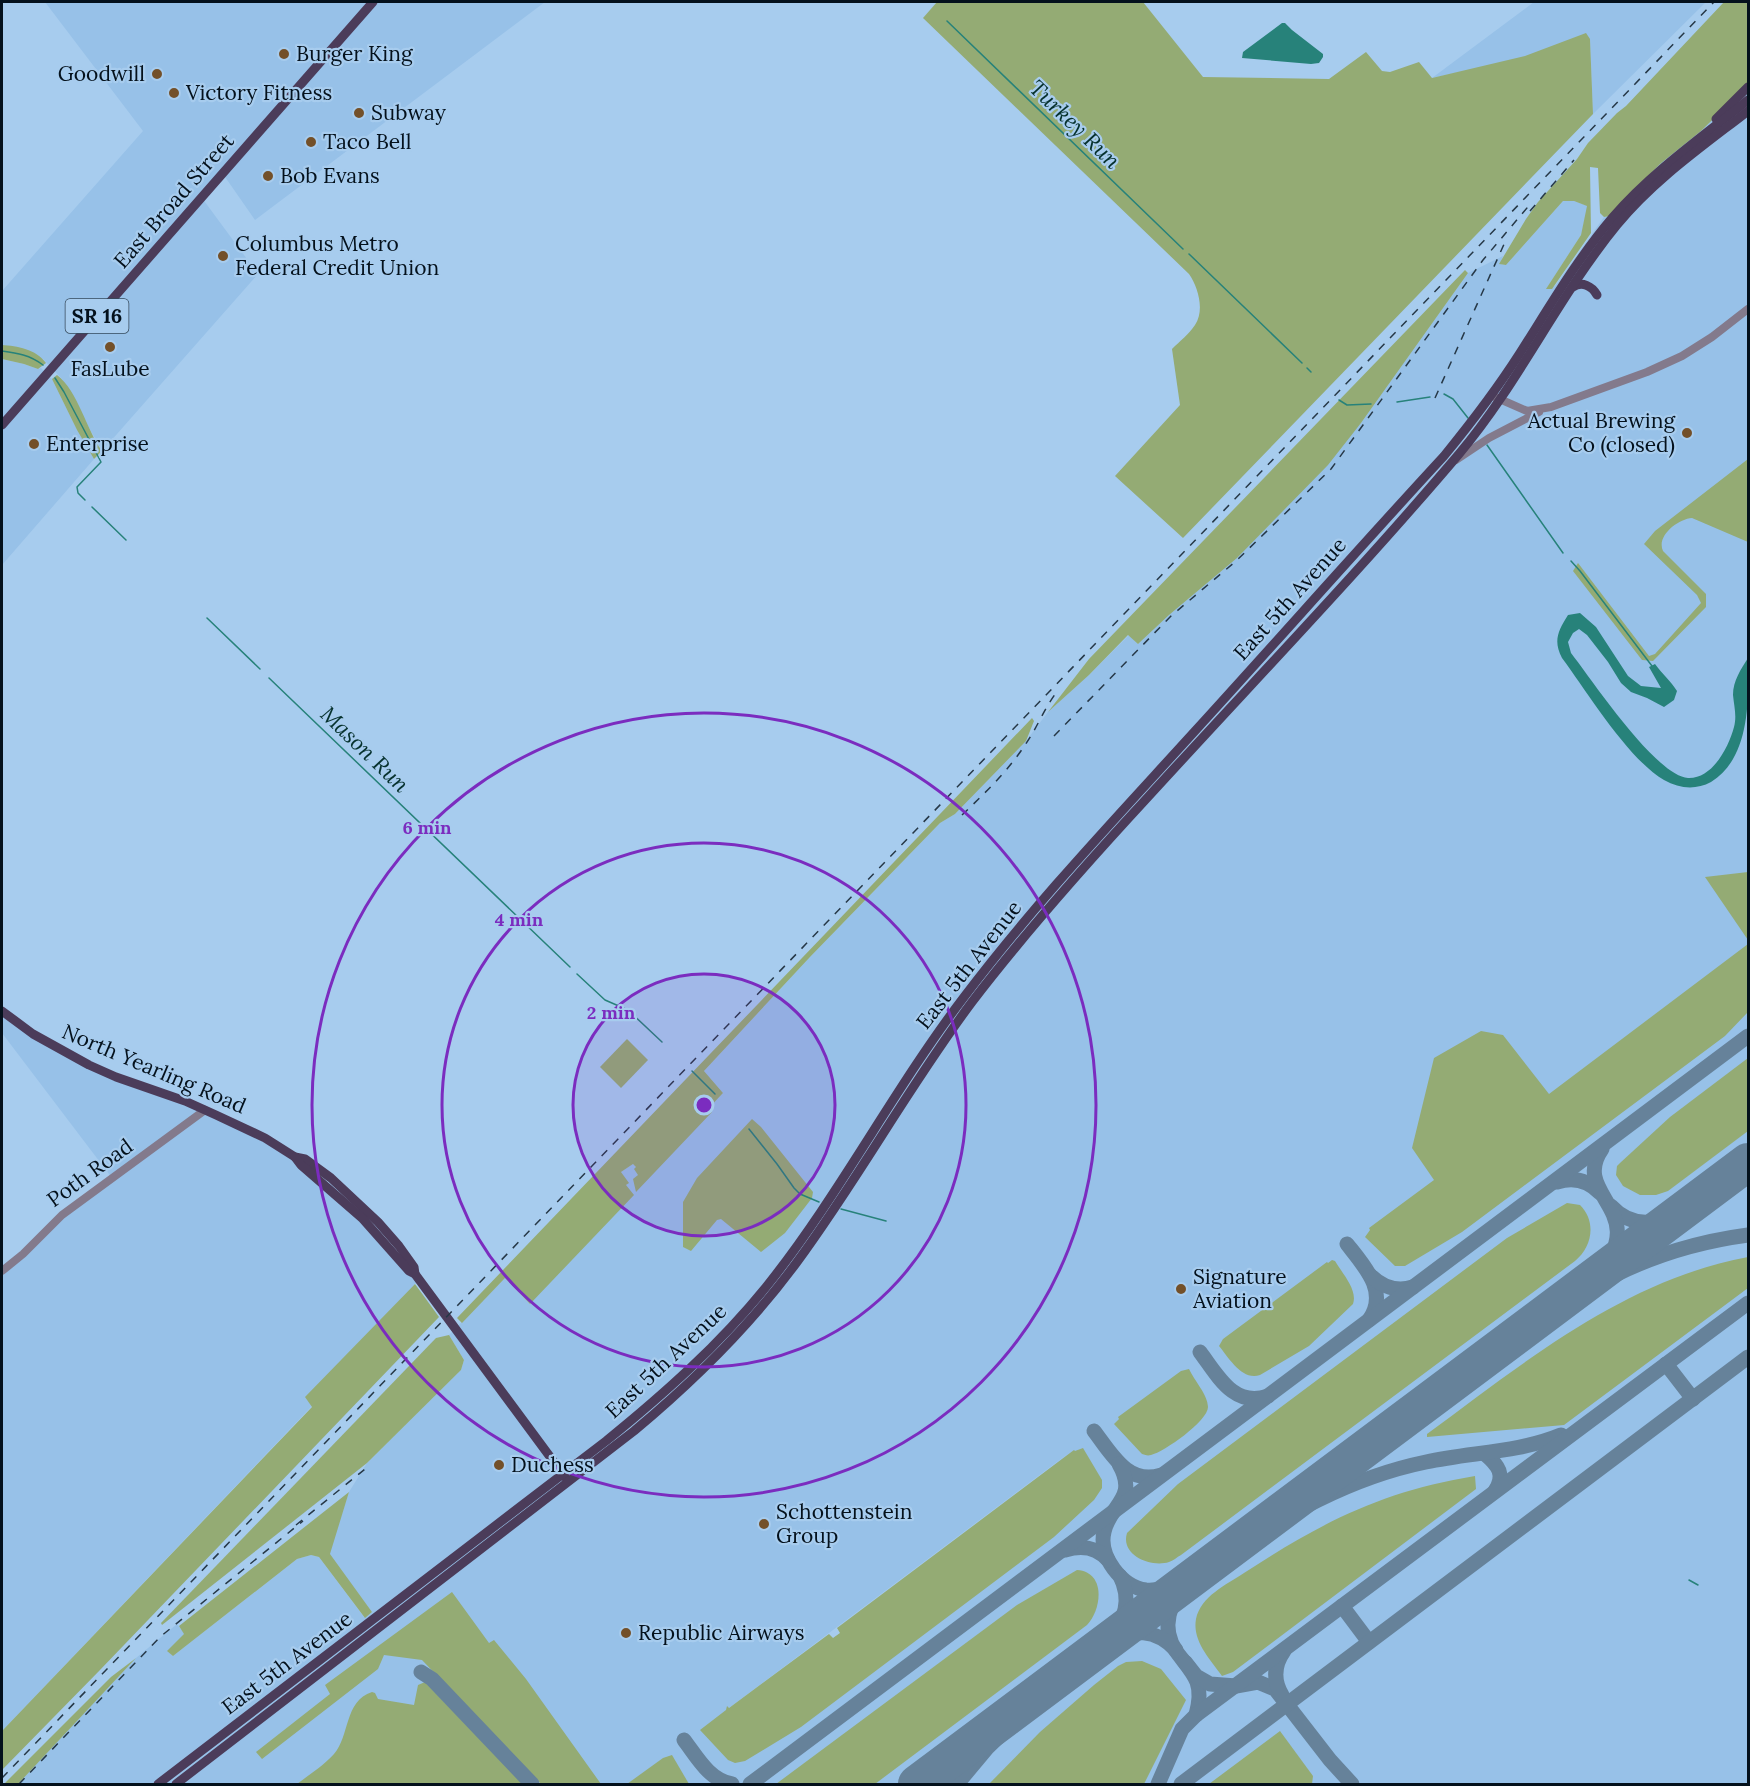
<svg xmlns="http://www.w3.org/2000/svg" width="1750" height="1786" viewBox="0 0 1750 1786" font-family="Lora,serif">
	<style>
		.built { fill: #97c1e8; fill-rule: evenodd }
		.green { fill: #94ab74 }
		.water { fill: #27827a }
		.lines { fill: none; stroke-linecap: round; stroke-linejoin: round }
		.stream { stroke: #27827a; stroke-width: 1.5 }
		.taxiway { stroke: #66829a; stroke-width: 15 }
		.runway { stroke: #66829a; stroke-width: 38 }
		.minor { stroke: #837a8c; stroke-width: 8 }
		.major { stroke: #4b3c5a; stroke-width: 9 }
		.rail { stroke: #263847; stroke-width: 1.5; stroke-dasharray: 8 8; stroke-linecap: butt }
		.ring { fill: none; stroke: #7b2cbf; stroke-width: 3 }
		.poi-dot { fill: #735029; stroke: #a7ccee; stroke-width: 2 }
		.labels { text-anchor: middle; stroke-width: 4.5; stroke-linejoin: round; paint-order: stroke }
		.shield { fill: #a7ccee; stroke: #35495b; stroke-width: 1.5 }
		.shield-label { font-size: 20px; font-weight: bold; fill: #04111c }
		.poi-label { font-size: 21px; fill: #04111c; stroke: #a7ccee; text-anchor: start }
		.street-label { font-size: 21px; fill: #04111c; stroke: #a7ccee }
		.water-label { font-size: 22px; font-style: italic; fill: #06312d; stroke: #a7ccee }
		.centre { fill: #7b2cbf; stroke: #a7ccee; stroke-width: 3 }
		.ring-label { font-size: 18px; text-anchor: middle; font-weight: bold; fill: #7b2cbf; stroke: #a7ccee; stroke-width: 4.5; stroke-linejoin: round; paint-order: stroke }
	</style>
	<rect width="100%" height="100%" fill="#a7ccee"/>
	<!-- built -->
	<g class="built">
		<path d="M 45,2 L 545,2 L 255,220 L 223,174 L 202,198 L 258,274 L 102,451 L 62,379 L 43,359 L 2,345 L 2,291 L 143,131 Z"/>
		<path d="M 1534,2 L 1706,2 L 1593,114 L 1590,39 L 1497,64 L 1432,78 Z"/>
		<path d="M 1748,85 L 1748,1784 L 18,1784 L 136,1658 L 177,1624 L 185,1634 L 168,1651 L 173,1656 L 297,1559 L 311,1555 L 319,1557 L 364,1617 L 372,1612 L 329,1554 L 349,1492 L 367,1463 L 461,1370 L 464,1360 L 449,1335 L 505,1278 L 530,1304 L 628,1183 L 621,1172 L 633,1164 L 636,1167 L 711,1112 L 708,1109 L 723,1093 L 704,1071 L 810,957 L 940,823 L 955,814 L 1026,741 L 1048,712 L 1089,675 L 1129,635 L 1138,644 L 1169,615 L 1237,558 L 1361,423 L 1468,273 L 1503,256 L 1500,264 L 1506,265 L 1563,201 L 1574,201 L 1588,206 L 1581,235 L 1547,288 L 1555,286 L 1604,217 L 1610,216 L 1660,164 L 1701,131 ZM 1073,1450 L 735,1716 L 729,1708 Z"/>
		<path d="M 2,359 L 24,364 L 38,369 L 41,368 L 52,379 L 77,430 L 94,459 L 2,565 Z"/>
		<path d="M 2,1011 L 75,1058 L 203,1109 L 289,1156 L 342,1192 L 375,1225 L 419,1280 L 306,1397 L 312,1406 L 2,1731 L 2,1272 L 47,1230 L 112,1178 L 2,1033 Z"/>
	</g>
	<!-- green -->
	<g class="green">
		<path d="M 937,2 L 1143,2 L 1203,77 L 1329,79 L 1366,52 L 1382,71 L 1390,72 L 1419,62 L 1432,78 L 1525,56 L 1586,33 L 1590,39 L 1593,114 L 1183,538 L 1115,476 L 1180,405 L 1172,349 C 1180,341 1189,334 1195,325 C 1205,310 1198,287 1189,274 L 923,18 Z"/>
		<path d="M 1724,2 L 1748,2 L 1748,85 L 1701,131 L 1660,164 L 1610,216 L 1604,217 L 1600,213 L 1598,168 L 1590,167 L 1591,233 L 1552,289 L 1546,289 L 1581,235 L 1587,206 L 1574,201 L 1563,201 L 1506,265 L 1499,264 L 1526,219 L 1538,202 L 1577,159 L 1588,143 L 1617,113 L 1626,106 Z"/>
		<path d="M 1465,270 L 1468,273 L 1361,423 L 1328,465 L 1237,558 L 1169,615 L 1138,644 L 1128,635 L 1089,675 L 1048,712 L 1089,659 Z"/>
		<path d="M 2,345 C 17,346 36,349 46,363 L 38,369 L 24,364 L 2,359 Z"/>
		<path d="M 57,375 C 78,391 86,429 102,451 L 94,459 L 77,430 L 52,379 Z"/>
		<path d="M 1748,459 L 1748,542 L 1692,518 C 1678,519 1656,536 1663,551 L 1706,594 L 1706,607 L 1653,661 L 1642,660 L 1573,571 L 1578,563 L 1649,656 L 1655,654 L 1701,603 L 1697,595 L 1644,544 L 1655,531 Z"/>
		<path d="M 1032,718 L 1034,721 L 1026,741 L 955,814 L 940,823 L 810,957 L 704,1071 L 723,1093 L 708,1109 L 712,1112 L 636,1192 L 633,1179 L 638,1175 L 634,1169 L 636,1167 L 633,1164 L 621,1172 L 629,1183 L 626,1185 L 634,1195 L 530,1304 L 505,1278 L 462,1323 L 457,1318 Z"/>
		<path d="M 1748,872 L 1748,940 L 1705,877 Z"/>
		<path d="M 1748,944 L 1748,1012 L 1725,1036 L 1462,1232 L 1405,1266 L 1395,1266 L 1365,1237 L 1370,1230 L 1369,1228 L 1434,1180 L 1412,1148 L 1434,1058 L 1481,1031 L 1503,1035 L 1549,1094 Z"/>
		<path d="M 627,1039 L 648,1060 L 621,1088 L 600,1067 Z"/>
		<path d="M 1748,1058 L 1748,1131 L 1668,1191 L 1656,1195 L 1640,1195 L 1623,1186 L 1616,1175 L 1617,1166 L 1620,1163 L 1670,1117 Z"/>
		<path d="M 752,1119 L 761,1127 L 813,1192 L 812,1198 L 785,1233 L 761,1252 L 721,1219 L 717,1220 L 691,1251 L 683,1247 L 683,1202 L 697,1178 Z"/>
		<path d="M 1567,1203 L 1580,1205 C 1597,1222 1592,1247 1575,1261 L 1181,1555 C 1177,1557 1173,1561 1169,1562 C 1151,1568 1120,1555 1127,1533 L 1178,1484 L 1507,1238 Z"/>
		<path d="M 1748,1257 L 1748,1288 L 1564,1425 L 1427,1437 L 1427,1434 C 1526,1361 1625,1280 1748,1257 Z"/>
		<path d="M 1332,1260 L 1335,1261 C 1342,1273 1358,1290 1353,1304 L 1309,1346 L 1260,1375 C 1242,1381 1229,1358 1219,1346 L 1223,1339 L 1327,1262 L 1328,1263 Z"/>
		<path d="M 415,1284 L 439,1317 L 100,1670 L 2,1770 L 2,1731 L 312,1407 L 305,1397 Z"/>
		<path d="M 449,1335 L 464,1360 L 461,1370 L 367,1463 L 162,1625 L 161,1623 L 436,1338 Z"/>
		<path d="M 1189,1369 C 1194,1380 1208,1395 1208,1407 C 1208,1421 1164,1452 1151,1455 C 1147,1456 1146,1455 1142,1454 L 1114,1424 L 1119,1419 L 1118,1417 L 1181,1371 Z"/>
		<path d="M 1083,1448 L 1102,1480 L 1102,1488 L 1094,1500 L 1054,1537 L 801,1727 L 745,1761 L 735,1763 L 728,1760 L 700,1730 L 726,1710 L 727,1706 L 729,1708 L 829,1634 L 833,1638 L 840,1633 L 837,1628 L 1074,1450 L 1075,1451 Z"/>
		<path d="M 1475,1476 L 1476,1489 L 1233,1672 L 1222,1676 C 1210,1659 1192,1641 1196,1619 C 1201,1596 1226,1585 1244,1573 C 1322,1522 1383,1491 1475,1476 Z"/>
		<path d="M 349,1492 L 330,1554 L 372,1612 L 365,1618 L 319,1557 L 311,1555 L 297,1559 L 173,1656 L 167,1651 L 184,1634 L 179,1626 Z"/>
		<path d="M 1077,1570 C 1106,1572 1102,1609 1087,1625 L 875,1784 L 776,1784 L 1017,1605 Z"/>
		<path d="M 452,1592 L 489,1643 L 494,1640 L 526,1679 L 601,1784 L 541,1784 L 422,1660 L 384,1655 L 378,1669 L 262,1759 L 256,1752 L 330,1694 L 325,1685 Z"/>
		<path d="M 136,1658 L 18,1784 L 4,1784 L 111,1677 Z"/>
		<path d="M 1142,1661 L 1161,1669 L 1186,1700 L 1144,1784 L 989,1784 L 1040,1732 L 1094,1685 L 1118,1666 L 1126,1662 Z"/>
		<path d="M 425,1682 L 523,1784 L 297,1784 C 309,1775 323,1766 334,1754 C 350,1736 344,1701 372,1692 L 375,1693 L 378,1699 L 414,1705 L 418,1685 Z"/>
		<path d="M 1280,1731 L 1313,1776 L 1312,1784 L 1209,1784 Z"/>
		<path d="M 672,1755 L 689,1784 L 627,1784 L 663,1758 Z"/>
	</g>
	<!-- water -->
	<g class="water">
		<path d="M 1282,23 L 1285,23 L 1292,30 L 1323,54 L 1323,57 L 1319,63 L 1311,64 L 1242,58 L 1243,52 Z"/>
		<path d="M 1580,613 L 1596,627 L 1628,676 L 1641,686 L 1661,688 L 1649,667 L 1655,664 C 1662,674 1671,681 1677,691 L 1674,700 L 1664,707 L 1647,698 L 1631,692 L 1621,683 L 1608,662 L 1587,635 L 1579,629 L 1573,633 L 1568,642 L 1571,653 C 1592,680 1656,776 1688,778 C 1713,779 1729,746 1734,727 C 1737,716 1734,706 1733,695 C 1733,681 1741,669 1748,658 C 1749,700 1750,758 1711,782 C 1696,790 1680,789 1664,780 C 1628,759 1588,693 1562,658 C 1553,641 1558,631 1568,615 Z"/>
	</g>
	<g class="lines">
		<!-- stream -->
		<g class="stream">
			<path d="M 947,21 L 1183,249"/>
			<path d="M 1189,254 L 1302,363"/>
			<path d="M 2,351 C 17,353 30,355 43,365"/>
			<path d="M 1307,368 L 1311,372"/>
			<path d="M 55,378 L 64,392 L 101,462 L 77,487 L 78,493 L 85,500"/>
			<path d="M 1444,394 L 1453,399 L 1468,418"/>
			<path d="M 1339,400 L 1347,405 L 1371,404"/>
			<path d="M 1397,402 L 1430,397"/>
			<path d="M 1487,445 L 1563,553"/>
			<path d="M 92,507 L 126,540"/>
			<path d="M 1571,561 L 1580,571 L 1652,666"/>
			<path d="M 207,618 L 260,669"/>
			<path d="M 269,678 L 570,967"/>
			<path d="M 577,974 L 605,1000 L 628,1010 L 662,1042"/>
			<path d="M 692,1071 L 715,1094"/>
			<path d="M 749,1129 L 777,1164 L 794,1188 L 800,1194 L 819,1202"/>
			<path d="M 841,1209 L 886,1221"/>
			<path d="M 1689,1580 L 1698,1585"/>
		</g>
		<!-- taxiway -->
		<g class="taxiway">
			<path d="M 1557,1182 C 1573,1177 1588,1180 1600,1193"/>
			<path d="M 1611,1206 C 1632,1229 1658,1224 1683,1212"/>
			<path d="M 1347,1244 C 1365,1267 1389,1292 1369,1320"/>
			<path d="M 1370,1275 C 1382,1287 1397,1292 1413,1287"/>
			<path d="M 1595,1277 C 1656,1211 1569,1196 1602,1149"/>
			<path d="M 1532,1325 C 1559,1308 1586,1289 1615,1275 C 1657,1254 1703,1241 1748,1235"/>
			<path d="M 1200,1352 C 1218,1376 1234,1408 1268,1396"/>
			<path d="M 1666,1364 L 1693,1399"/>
			<path d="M 1094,1431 C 1111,1453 1128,1486 1161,1475"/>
			<path d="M 1485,1454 C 1498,1465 1506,1475 1495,1491"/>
			<path d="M 1119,1464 C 1139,1499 1109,1505 1104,1532 C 1098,1556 1122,1587 1146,1590 C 1160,1591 1174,1587 1187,1583"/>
			<path d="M 1065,1550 C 1081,1545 1097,1547 1108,1560"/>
			<path d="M 1218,1559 C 1284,1516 1348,1478 1426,1462 C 1471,1452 1517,1453 1561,1435"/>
			<path d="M 1187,1583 C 1170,1602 1160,1627 1176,1651 C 1183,1661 1193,1671 1197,1682 C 1201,1693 1199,1704 1196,1715"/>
			<path d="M 1342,1606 L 1369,1642"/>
			<path d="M 1110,1639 C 1125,1619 1132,1600 1120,1576"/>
			<path d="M 1108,1642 C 1133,1629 1155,1628 1176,1650"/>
			<path d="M 1185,1662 L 1196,1676 L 1210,1684 L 1236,1686 L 1258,1682 L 1275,1689 L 1330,1760 L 1352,1784"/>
			<path d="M 421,1672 L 432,1679 L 532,1784"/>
			<path d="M 1282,1695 C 1273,1680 1274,1665 1284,1651"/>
			<path d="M 684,1740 C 697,1757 709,1780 732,1784"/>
			<path d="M 750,1784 L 1748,1036"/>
			<path d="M 957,1784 L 988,1747 L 1060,1677"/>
			<path d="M 1158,1784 L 1182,1729 L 1196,1715 L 1748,1303"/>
			<path d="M 1181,1784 L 1748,1357"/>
		</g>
		<!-- runway -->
		<path class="runway" d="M 917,1784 L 1748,1162"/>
		<!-- minor -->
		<g class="minor">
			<path d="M 1495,397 L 1527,411 L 1551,407 L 1647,372 L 1682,356 L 1712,337 L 1748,309"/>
			<path d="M 1456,460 L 1489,438 L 1539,412"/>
			<path d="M 2,1271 L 23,1254 L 62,1215 L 205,1110"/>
		</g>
		<!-- major -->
		<g class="major">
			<path d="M 1716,119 L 1748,87"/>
			<path d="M 1573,287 C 1582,281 1592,286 1597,295"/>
			<path d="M 2,425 L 373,2"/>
			<path d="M 2,1011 L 33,1034 L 89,1065 L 116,1077 L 185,1101 L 216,1115 L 265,1138 L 295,1157 L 305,1159 L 331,1178 L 378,1222 L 399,1246 L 414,1267 L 415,1274"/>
			<path d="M 295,1157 L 301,1165 L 362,1218 L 409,1271 L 415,1274 L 565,1477"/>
			<path d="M 158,1784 L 606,1441 C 664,1394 719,1345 766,1287 C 839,1196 893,1090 964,997 C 1035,903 1116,818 1195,731 C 1278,640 1360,547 1444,456 C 1471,423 1497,389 1520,353 C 1550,306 1577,259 1613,217 C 1652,172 1702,137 1748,100"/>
			<path d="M 176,1784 L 634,1431 C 694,1381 750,1326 797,1262 C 859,1178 909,1086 972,1002 C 1027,930 1087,863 1148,797 C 1252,683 1359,572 1459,454 C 1519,383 1558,297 1617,225 C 1654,180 1703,146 1748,111"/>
		</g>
		<!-- rail -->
		<g class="rail">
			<path d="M 1530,211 L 1574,160"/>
			<path d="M 1435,398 L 1505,242"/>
			<path d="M 1054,736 L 1171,616 L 1236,561 L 1331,469 L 1483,260 L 1532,202"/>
			<path d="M 962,815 C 985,793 1008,771 1025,745 C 1037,728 1044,709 1056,693"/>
			<path d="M 296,1525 L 370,1465"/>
			<path d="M 2,1778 L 1714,2"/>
			<path d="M 19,1784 L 160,1637 L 303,1521"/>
		</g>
	</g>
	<!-- distance rings -->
	<circle cx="704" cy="1105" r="131" fill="#7b2cbf" fill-opacity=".12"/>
	<g class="ring">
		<circle cx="704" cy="1105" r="131"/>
		<circle cx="704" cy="1105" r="262"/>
		<circle cx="704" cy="1105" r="392"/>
	</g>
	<!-- markers -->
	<g class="poi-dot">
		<circle cx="284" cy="54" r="6"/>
		<circle cx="157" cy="74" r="6"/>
		<circle cx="174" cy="93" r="6"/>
		<circle cx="359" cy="113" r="6"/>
		<circle cx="311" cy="142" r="6"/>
		<circle cx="268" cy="176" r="6"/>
		<circle cx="223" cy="256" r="6"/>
		<circle cx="110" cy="347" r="6"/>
		<circle cx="1687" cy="433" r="6"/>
		<circle cx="34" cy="444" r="6"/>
		<circle cx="1181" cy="1289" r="6"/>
		<circle cx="499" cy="1465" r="6"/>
		<circle cx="764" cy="1524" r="6"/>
		<circle cx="626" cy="1633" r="6"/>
	</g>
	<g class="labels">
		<!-- shield labels -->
		<rect class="shield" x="65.5" y="299" width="63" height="34" rx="4.5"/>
		<g class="shield-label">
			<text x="97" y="323">SR 16</text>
		</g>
		<!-- poi labels -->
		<g class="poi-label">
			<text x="296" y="61">Burger King</text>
			<text x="145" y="81" text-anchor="end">Goodwill</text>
			<text x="186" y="100">Victory Fitness</text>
			<text x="371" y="120">Subway</text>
			<text x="323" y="149">Taco Bell</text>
			<text x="280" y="183">Bob Evans</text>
			<text x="235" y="251">Columbus Metro<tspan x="235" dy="24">Federal Credit Union</tspan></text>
			<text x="110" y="376" text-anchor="middle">FasLube</text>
			<text x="1675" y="428" text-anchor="end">Actual Brewing<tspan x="1675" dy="24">Co (closed)</tspan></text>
			<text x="46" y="451">Enterprise</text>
			<text x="1193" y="1284">Signature<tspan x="1193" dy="24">Aviation</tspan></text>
			<text x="511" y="1472">Duchess</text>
			<text x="776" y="1519">Schottenstein<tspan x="776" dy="24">Group</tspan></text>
			<text x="638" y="1640">Republic Airways</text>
		</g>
		<!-- street labels -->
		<g class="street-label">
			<text transform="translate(174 201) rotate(-49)" y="7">East Broad Street</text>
			<text transform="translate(1290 599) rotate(-48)" y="7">East 5th Avenue</text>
			<text transform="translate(969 965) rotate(-52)" y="7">East 5th Avenue</text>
			<text transform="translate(154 1069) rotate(23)" y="7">North Yearling Road</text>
			<text transform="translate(90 1173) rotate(-36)" y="7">Poth Road</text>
			<text transform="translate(666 1361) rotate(-43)" y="7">East 5th Avenue</text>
			<text transform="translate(287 1663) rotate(-37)" y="7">East 5th Avenue</text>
		</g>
		<!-- water labels -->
		<g class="water-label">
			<text transform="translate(1075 124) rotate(44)" y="8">Turkey Run</text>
			<text transform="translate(365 749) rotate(44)" y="8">Mason Run</text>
		</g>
	</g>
	<circle cx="704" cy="1105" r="9" class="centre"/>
	<g class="ring-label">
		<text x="427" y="834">6 min</text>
		<text x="519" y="926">4 min</text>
		<text x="611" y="1019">2 min</text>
	</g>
	<!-- border -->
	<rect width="1750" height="1786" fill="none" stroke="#04111c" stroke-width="6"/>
</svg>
